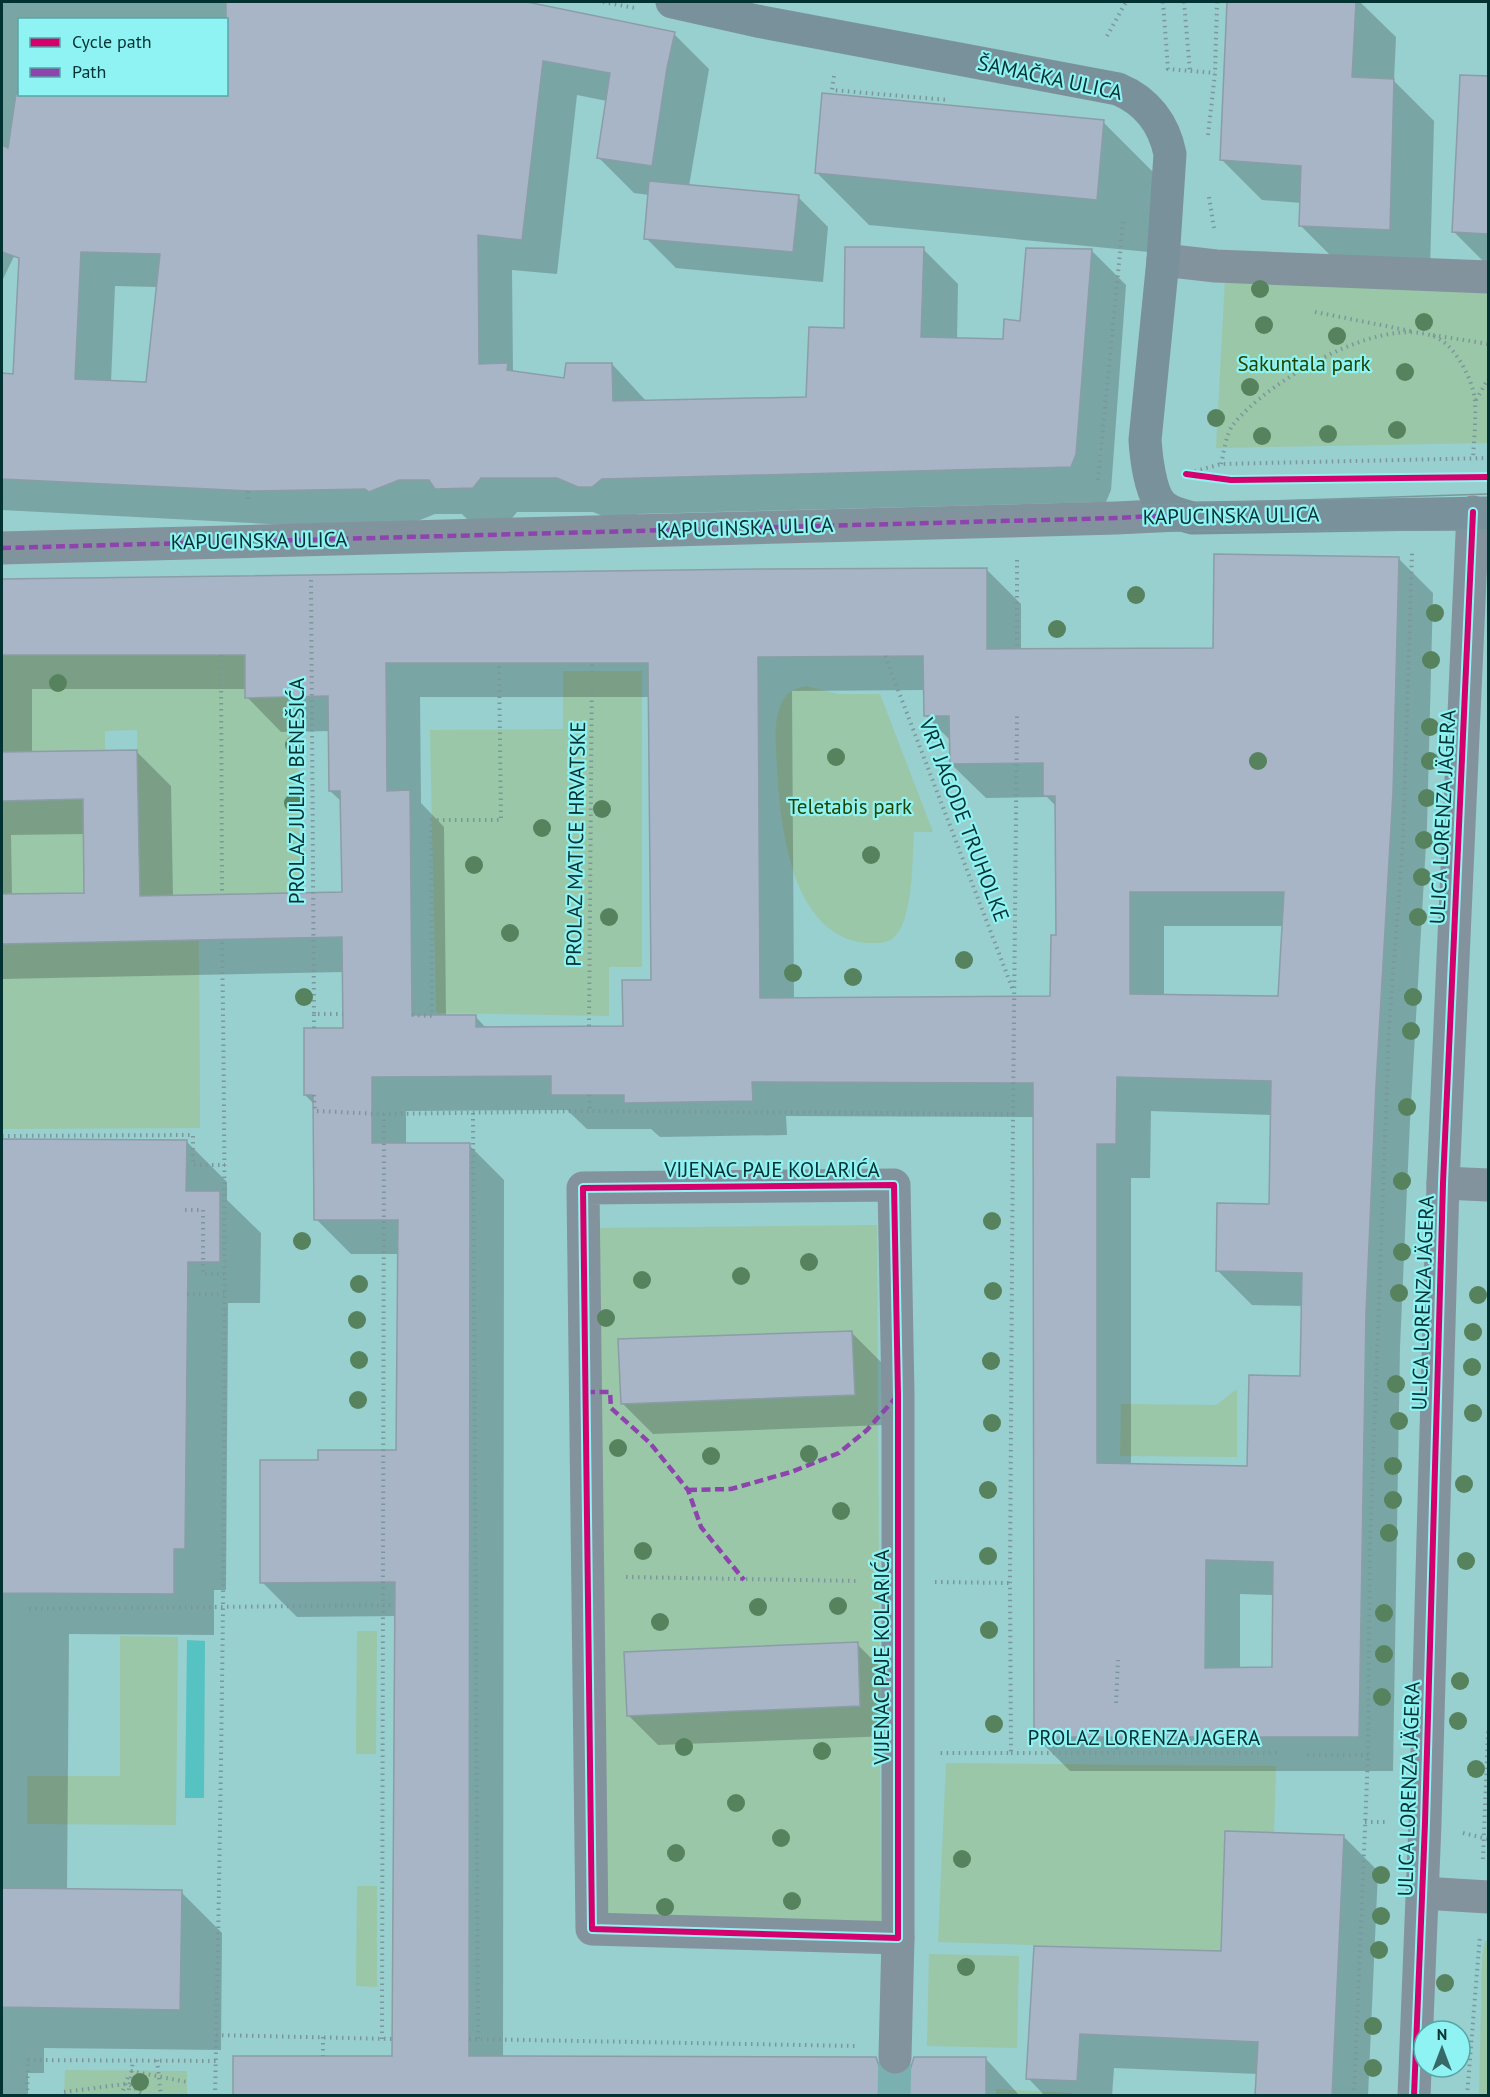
<svg xmlns="http://www.w3.org/2000/svg" width="1490" height="2097" viewBox="0 0 1490 2097" font-family="'PT Sans',sans-serif">
	<style>
		.green { fill: #9ac7a8 }
		.water { fill: #56c2c2 }
		.shadow { fill: #0003; fill-rule: evenodd }
		.building { fill: #a8b5c6; stroke: #8b9da7; stroke-width: 1.5; fill-rule: evenodd }
		.lines { fill: none; stroke-linecap: round; stroke-linejoin: round }
		.street-tunnel { stroke: #7ab0b0; stroke-width: 33; stroke-dasharray: 33 16; stroke-linecap: butt }
		.path { stroke: #7c979c; stroke-width: 4; stroke-dasharray: 1.5 4.5; stroke-linecap: butt }
		.street { stroke: #82939d; stroke-width: 33 }
		.secondary { stroke: #79919b; stroke-width: 33 }
		.tram { stroke: #79989c; stroke-width: 1.5 }
		.quiet { stroke: #8e44ad; stroke-width: 4.5; stroke-dasharray: 9 4.5; stroke-linecap: butt }
		.cycleway-casing { stroke: #8ff3f3; stroke-width: 10 }
		.cycleway { stroke: #d6006c; stroke-width: 6 }
		.tree { fill: #56835e }
		.labels { text-anchor: middle; stroke-width: 4.5; stroke-linejoin: round; paint-order: stroke }
		.street-label { font-size: 21px; fill: #033232; stroke: #8ff3f3 }
		.park-label { font-size: 21px; fill: #204501; stroke: #8ff3f3 }
	</style>
	<rect width="100%" height="100%" fill="#98cfcf"/>
	<!-- green -->
	<g class="green">
		<path d="M 1225,279 L 1488,290 L 1488,443 L 1216,448 Z"/>
		<path d="M 245,654 L 245,697 L 297,697 L 300,893 L 140,896 L 137,730 L 105,731 L 105,751 L 2,752 L 2,655 Z"/>
		<path d="M 563,671 L 642,671 L 642,967 L 609,967 L 609,1016 L 436,1013 L 430,730 L 563,729 Z"/>
		<path d="M 806,686 L 838,694 L 880,694 L 933,832 L 914,832 C 912,858 914,921 893,938 C 886,944 876,943 867,943 C 791,937 780,825 777,767 C 776,747 773,723 781,704 C 786,693 794,688 806,686 Z"/>
		<path d="M 83,799 L 84,893 L 2,894 L 2,801 Z"/>
		<path d="M 199,940 L 200,1128 L 2,1129 L 2,944 Z"/>
		<path d="M 877,1225 L 881,1928 L 602,1922 L 598,1228 Z"/>
		<path d="M 1237,1389 L 1237,1457 L 1120,1456 L 1121,1404 L 1216,1405 Z"/>
		<path d="M 357,1631 L 377,1631 L 376,1754 L 356,1754 Z"/>
		<path d="M 120,1636 L 178,1637 L 176,1825 L 27,1824 L 27,1776 L 120,1776 Z"/>
		<path d="M 946,1763 L 1276,1766 L 1274,1832 L 1225,1831 L 1221,1951 L 938,1942 Z"/>
		<path d="M 357,1886 L 377,1886 L 377,1987 L 356,1986 Z"/>
		<path d="M 1485,1941 L 1488,1941 L 1488,2095 L 1479,2096 L 1482,1959 Z"/>
		<path d="M 929,1954 L 1019,1956 L 1017,2048 L 927,2046 Z"/>
		<path d="M 65,2070 L 187,2071 L 187,2095 L 64,2095 Z"/>
		<path d="M 996,2089 L 1073,2093 L 1073,2095 L 996,2095 Z"/>
	</g>
	<!-- water -->
	<path class="water" d="M 187,1640 L 205,1641 L 204,1798 L 185,1798 Z"/>
	<!-- shadow -->
	<g class="shadow">
		<path d="M 2,2 L 436,2 L 455,6 L 455,2 L 518,2 L 674,34 L 709,69 L 689,186 L 798,197 L 828,227 L 823,282 L 676,268 L 646,238 L 649,195 L 634,193 L 599,158 L 607,101 L 577,95 L 557,274 L 512,270 L 513,371 L 515,373 L 565,379 L 612,364 L 647,402 L 807,399 L 845,330 L 923,249 L 958,284 L 957,340 L 1005,340 L 1091,250 L 1126,285 L 1111,490 L 1106,502 L 638,514 L 627,521 L 614,521 L 593,512 L 517,512 L 508,523 L 472,524 L 462,514 L 435,514 L 405,526 L 287,525 L 2,510 L 2,375 L 14,375 L 21,242 L 2,281 ZM 20,20 L 226,20 L 226,94 L 20,94 ZM 115,286 L 157,287 L 147,384 L 111,382 Z"/>
		<path d="M 1229,2 L 1360,2 L 1396,37 L 1394,81 L 1434,121 L 1430,270 L 1341,266 L 1301,226 L 1302,203 L 1262,200 L 1221,159 Z"/>
		<path d="M 1461,77 L 1488,78 L 1488,266 L 1454,232 Z"/>
		<path d="M 1103,122 L 1156,175 L 1149,252 L 869,225 L 816,172 Z"/>
		<path d="M 1398,558 L 1433,593 L 1427,827 L 1410,1121 L 1400,1347 L 1393,1771 L 1070,1771 L 1035,1736 L 1034,1117 L 786,1116 L 787,1135 L 660,1137 L 651,1129 L 587,1129 L 567,1110 L 406,1111 L 406,1145 L 469,1145 L 504,1180 L 503,2058 L 876,2059 L 894,2077 L 986,2059 L 1020,2096 L 235,2096 L 393,2058 L 396,1616 L 297,1617 L 262,1582 L 320,1461 L 398,1451 L 399,1254 L 351,1254 L 316,1219 L 314,1104 L 305,1095 L 344,1029 L 344,972 L 2,979 L 2,580 L 758,571 L 987,570 L 1021,604 L 1021,650 L 1215,650 ZM 32,689 L 247,689 L 247,697 L 281,732 L 330,731 L 330,791 L 342,802 L 343,894 L 173,897 L 171,786 L 137,752 L 32,753 ZM 925,690 L 925,715 L 951,741 L 951,764 L 986,798 L 1047,797 L 1057,807 L 1058,936 L 1052,998 L 794,999 L 792,691 ZM 420,697 L 649,697 L 652,982 L 624,1028 L 487,1029 L 475,1016 L 446,1016 L 444,827 L 421,803 ZM 85,834 L 86,894 L 12,895 L 11,835 ZM 1164,926 L 1284,926 L 1279,998 L 1164,996 ZM 1151,1111 L 1272,1115 L 1271,1205 L 1218,1271 L 1252,1305 L 1303,1306 L 1301,1377 L 1249,1467 L 1131,1465 L 1131,1178 L 1150,1178 ZM 1240,1594 L 1274,1595 L 1274,1669 L 1240,1669 Z"/>
		<path d="M 2,1141 L 186,1141 L 227,1182 L 227,1200 L 261,1233 L 260,1303 L 228,1303 L 226,1590 L 214,1590 L 214,1635 L 69,1634 L 67,1890 L 181,1892 L 222,1933 L 221,2050 L 44,2048 L 44,2073 L 28,2073 L 28,2096 L 2,2096 Z"/>
		<path d="M 851,1332 L 882,1363 L 884,1425 L 653,1434 L 622,1403 Z"/>
		<path d="M 857,1644 L 887,1674 L 890,1736 L 658,1745 L 628,1715 Z"/>
		<path d="M 1344,1837 L 1378,1871 L 1368,2096 L 1257,2096 L 1258,2074 L 1114,2068 L 1112,2096 L 1045,2096 L 1028,2078 L 1035,1947 L 1223,1953 Z"/>
	</g>
	<!-- building -->
	<g class="building">
		<path d="M 226,2 L 527,2 L 675,32 L 667,68 L 652,166 L 597,158 L 610,73 L 543,61 L 522,240 L 478,235 L 479,364 L 508,363 L 507,370 L 564,378 L 566,363 L 612,363 L 613,401 L 806,397 L 809,327 L 844,328 L 845,247 L 924,247 L 921,337 L 1003,339 L 1004,319 L 1020,321 L 1026,248 L 1092,249 L 1076,454 L 1071,467 L 602,479 L 592,487 L 578,487 L 557,478 L 481,478 L 473,488 L 435,489 L 429,480 L 399,480 L 369,492 L 365,489 L 251,491 L 2,479 L 2,373 L 13,374 L 19,258 L 2,252 L 2,145 L 8,148 L 16,94 L 226,94 ZM 81,252 L 160,254 L 146,382 L 75,379 Z"/>
		<path d="M 1227,2 L 1356,2 L 1352,77 L 1394,79 L 1390,230 L 1299,226 L 1301,166 L 1220,160 Z"/>
		<path d="M 1460,75 L 1488,76 L 1488,234 L 1452,232 Z"/>
		<path d="M 822,93 L 1104,120 L 1097,200 L 815,173 Z"/>
		<path d="M 649,181 L 799,195 L 793,252 L 644,239 Z"/>
		<path d="M 1214,554 L 1399,557 L 1393,792 L 1376,1085 L 1366,1312 L 1359,1737 L 1034,1737 L 1033,1083 L 752,1082 L 753,1101 L 624,1103 L 624,1095 L 551,1095 L 551,1076 L 372,1077 L 372,1143 L 470,1143 L 469,2056 L 876,2057 L 879,2066 L 885,2073 L 895,2076 L 904,2073 L 911,2067 L 914,2057 L 986,2057 L 986,2096 L 233,2096 L 233,2056 L 392,2056 L 395,1582 L 260,1583 L 260,1460 L 318,1460 L 318,1450 L 396,1450 L 398,1220 L 314,1220 L 313,1095 L 304,1095 L 304,1028 L 343,1028 L 342,937 L 2,944 L 2,894 L 84,893 L 83,799 L 2,801 L 2,752 L 137,750 L 140,896 L 342,892 L 340,791 L 329,791 L 328,696 L 245,698 L 245,655 L 2,655 L 2,579 L 758,569 L 987,568 L 987,649 L 1213,648 ZM 923,656 L 924,716 L 949,716 L 950,764 L 1043,763 L 1043,796 L 1055,796 L 1056,935 L 1051,935 L 1050,996 L 760,998 L 758,657 ZM 386,663 L 648,663 L 651,980 L 622,980 L 623,1026 L 476,1027 L 476,1015 L 412,1015 L 410,790 L 387,791 ZM 1130,892 L 1284,892 L 1278,996 L 1130,994 ZM 1117,1077 L 1271,1081 L 1269,1204 L 1217,1203 L 1216,1271 L 1302,1273 L 1300,1376 L 1249,1375 L 1247,1466 L 1097,1463 L 1097,1144 L 1116,1144 ZM 1206,1560 L 1273,1562 L 1272,1667 L 1205,1668 Z"/>
		<path d="M 2,1139 L 187,1140 L 186,1191 L 220,1191 L 220,1262 L 188,1262 L 185,1549 L 174,1549 L 174,1594 L 2,1593 Z"/>
		<path d="M 852,1331 L 855,1395 L 621,1404 L 618,1339 Z"/>
		<path d="M 858,1642 L 860,1706 L 627,1716 L 624,1652 Z"/>
		<path d="M 1225,1831 L 1344,1835 L 1332,2096 L 1255,2096 L 1258,2042 L 1080,2034 L 1077,2081 L 1026,2079 L 1034,1946 L 1221,1951 Z"/>
		<path d="M 2,1888 L 182,1890 L 180,2010 L 2,2007 Z"/>
	</g>
	<g class="lines">
		<!-- street-tunnel -->
		<path class="street-tunnel" d="M 894,2096 L 895,2057"/>
		<!-- path -->
		<g class="path">
			<path d="M 603,2 L 635,8"/>
			<path d="M 1163,2 L 1168,69 L 1215,73"/>
			<path d="M 1184,2 L 1190,72"/>
			<path d="M 1107,36 L 1126,2"/>
			<path d="M 834,76 L 832,90 L 948,100"/>
			<path d="M 1208,135 L 1215,73 L 1217,2"/>
			<path d="M 1209,197 L 1214,228"/>
			<path d="M 1315,312 L 1411,331"/>
			<path d="M 1433,335 L 1488,344"/>
			<path d="M 1476,400 L 1488,379"/>
			<path d="M 1221,464 C 1224,452 1226,434 1233,425 C 1264,383 1396,303 1445,343 C 1459,354 1475,385 1475,403 C 1476,421 1474,440 1473,458"/>
			<path d="M 1189,473 L 1221,464 L 1488,458"/>
			<path d="M 1098,480 L 1123,222"/>
			<path d="M 248,491 L 248,502"/>
			<path d="M 1017,560 L 1017,649"/>
			<path d="M 311,580 L 314,1014"/>
			<path d="M 221,655 L 222,894"/>
			<path d="M 885,656 L 1013,990"/>
			<path d="M 412,1015 L 432,1016 L 431,820 L 501,820 L 499,663"/>
			<path d="M 589,1026 L 592,663"/>
			<path d="M 314,1028 L 314,1014 L 343,1014"/>
			<path d="M 314,1095 L 315,1111 L 384,1114 L 590,1111 L 1013,1114 L 1010,1583 L 1011,1753 L 937,1753"/>
			<path d="M 589,1095 L 590,1111"/>
			<path d="M 473,1113 L 478,2040"/>
			<path d="M 1013,1114 L 1017,715"/>
			<path d="M 2,1136 L 193,1135 L 193,1165 L 225,1165"/>
			<path d="M 185,1210 L 203,1210 L 203,1274 L 225,1274"/>
			<path d="M 187,1294 L 224,1294"/>
			<path d="M 626,1577 L 859,1581"/>
			<path d="M 935,1582 L 1010,1583"/>
			<path d="M 29,1609 L 395,1605"/>
			<path d="M 1116,1703 L 1118,1660"/>
			<path d="M 1117,1736 L 1117,1753"/>
			<path d="M 1011,1753 L 1277,1753"/>
			<path d="M 1307,1755 L 1368,1755"/>
			<path d="M 1365,1822 L 1385,1822"/>
			<path d="M 1463,1833 L 1488,1839"/>
			<path d="M 1483,1859 L 1488,1731"/>
			<path d="M 216,2035 L 392,2039"/>
			<path d="M 323,2037 L 323,2056"/>
			<path d="M 382,2039 L 384,1114"/>
			<path d="M 469,2039 L 857,2046"/>
			<path d="M 157,2060 L 161,2096"/>
			<path d="M 131,2071 L 187,2082"/>
			<path d="M 130,2085 L 145,2096"/>
			<path d="M 64,2092 L 125,2084"/>
			<path d="M 27,2096 L 28,2060 L 216,2061"/>
			<path d="M 121,2096 L 128,2077"/>
			<path d="M 128,2096 L 133,2061"/>
			<path d="M 215,2096 C 223,1710 228,1325 222,939"/>
			<path d="M 1354,2096 L 1368,1755 L 1370,1547 L 1389,1028 L 1403,841 L 1412,553"/>
			<path d="M 1467,2096 L 1480,1935"/>
		</g>
		<!-- street -->
		<g class="street">
			<path d="M 1163,260 L 1216,266 L 1488,277"/>
			<path d="M 2,548 L 1116,518 L 1178,515"/>
			<path d="M 1443,1183 L 1488,1185"/>
			<path d="M 894,1185 L 898,1395 L 898,1938 L 592,1929 L 583,1188 Z"/>
			<path d="M 1422,1893 L 1488,1897"/>
			<path d="M 895,2057 L 898,1938"/>
			<path d="M 1414,2096 L 1425,1823 L 1443,1183 L 1473,512"/>
		</g>
		<!-- secondary -->
		<path class="secondary" d="M 672,2 L 757,21 L 1118,89 C 1147,101 1164,124 1170,154 L 1163,260 L 1145,440 C 1146,456 1150,493 1162,505 C 1170,513 1182,515 1193,518 L 1488,513"/>
		<!-- tram -->
		<g class="tram">
			<path d="M 2,536 L 1116,506 L 1488,494"/>
			<path d="M 2,559 L 1116,531 L 1488,530"/>
		</g>
		<!-- quiet -->
		<g class="quiet">
			<path d="M 2,548 L 1116,518 L 1178,515"/>
			<path d="M 586,1392 L 610,1392 L 611,1408 L 650,1443 L 688,1490 L 701,1527 L 744,1580"/>
			<path d="M 688,1490 L 731,1489 L 791,1472 L 839,1453 L 867,1430 L 898,1395"/>
		</g>
		<defs>
			<g id="cycleway">
				<path d="M 1186,474 L 1231,480 L 1488,477"/>
				<path d="M 894,1185 L 898,1395 L 898,1938 L 592,1929 L 583,1188 Z"/>
				<path d="M 1414,2096 L 1425,1823 L 1443,1183 L 1473,512"/>
			</g>
		</defs>
		<!-- cycleway casing -->
		<use href="#cycleway" class="cycleway-casing"/>
		<!-- cycleway -->
		<use href="#cycleway" class="cycleway"/>
	</g>
	<!-- trees -->
	<g class="tree">
		<circle cx="1260" cy="289" r="9"/>
		<circle cx="1424" cy="322" r="9"/>
		<circle cx="1264" cy="325" r="9"/>
		<circle cx="1337" cy="336" r="9"/>
		<circle cx="1405" cy="372" r="9"/>
		<circle cx="1250" cy="387" r="9"/>
		<circle cx="1216" cy="418" r="9"/>
		<circle cx="1397" cy="430" r="9"/>
		<circle cx="1328" cy="434" r="9"/>
		<circle cx="1262" cy="436" r="9"/>
		<circle cx="1136" cy="595" r="9"/>
		<circle cx="1435" cy="613" r="9"/>
		<circle cx="1057" cy="629" r="9"/>
		<circle cx="1431" cy="660" r="9"/>
		<circle cx="58" cy="683" r="9"/>
		<circle cx="1430" cy="727" r="9"/>
		<circle cx="294" cy="745" r="9"/>
		<circle cx="836" cy="757" r="9"/>
		<circle cx="1258" cy="761" r="9"/>
		<circle cx="1430" cy="761" r="9"/>
		<circle cx="1427" cy="798" r="9"/>
		<circle cx="293" cy="803" r="9"/>
		<circle cx="602" cy="809" r="9"/>
		<circle cx="542" cy="828" r="9"/>
		<circle cx="1424" cy="840" r="9"/>
		<circle cx="871" cy="855" r="9"/>
		<circle cx="474" cy="865" r="9"/>
		<circle cx="1422" cy="877" r="9"/>
		<circle cx="609" cy="917" r="9"/>
		<circle cx="1418" cy="917" r="9"/>
		<circle cx="510" cy="933" r="9"/>
		<circle cx="964" cy="960" r="9"/>
		<circle cx="793" cy="973" r="9"/>
		<circle cx="853" cy="977" r="9"/>
		<circle cx="304" cy="997" r="9"/>
		<circle cx="1413" cy="997" r="9"/>
		<circle cx="1411" cy="1031" r="9"/>
		<circle cx="1407" cy="1107" r="9"/>
		<circle cx="1402" cy="1181" r="9"/>
		<circle cx="992" cy="1221" r="9"/>
		<circle cx="302" cy="1241" r="9"/>
		<circle cx="1402" cy="1252" r="9"/>
		<circle cx="809" cy="1262" r="9"/>
		<circle cx="741" cy="1276" r="9"/>
		<circle cx="642" cy="1280" r="9"/>
		<circle cx="359" cy="1284" r="9"/>
		<circle cx="993" cy="1291" r="9"/>
		<circle cx="1399" cy="1293" r="9"/>
		<circle cx="1478" cy="1295" r="9"/>
		<circle cx="606" cy="1318" r="9"/>
		<circle cx="357" cy="1320" r="9"/>
		<circle cx="1473" cy="1332" r="9"/>
		<circle cx="359" cy="1360" r="9"/>
		<circle cx="991" cy="1361" r="9"/>
		<circle cx="1472" cy="1367" r="9"/>
		<circle cx="1396" cy="1384" r="9"/>
		<circle cx="358" cy="1400" r="9"/>
		<circle cx="1473" cy="1413" r="9"/>
		<circle cx="1399" cy="1421" r="9"/>
		<circle cx="992" cy="1423" r="9"/>
		<circle cx="618" cy="1448" r="9"/>
		<circle cx="809" cy="1454" r="9"/>
		<circle cx="711" cy="1456" r="9"/>
		<circle cx="1393" cy="1466" r="9"/>
		<circle cx="1464" cy="1484" r="9"/>
		<circle cx="988" cy="1490" r="9"/>
		<circle cx="1393" cy="1500" r="9"/>
		<circle cx="841" cy="1511" r="9"/>
		<circle cx="1389" cy="1533" r="9"/>
		<circle cx="643" cy="1551" r="9"/>
		<circle cx="988" cy="1556" r="9"/>
		<circle cx="1466" cy="1561" r="9"/>
		<circle cx="838" cy="1606" r="9"/>
		<circle cx="758" cy="1607" r="9"/>
		<circle cx="1384" cy="1613" r="9"/>
		<circle cx="660" cy="1622" r="9"/>
		<circle cx="989" cy="1630" r="9"/>
		<circle cx="1384" cy="1654" r="9"/>
		<circle cx="1460" cy="1681" r="9"/>
		<circle cx="1382" cy="1697" r="9"/>
		<circle cx="1458" cy="1721" r="9"/>
		<circle cx="994" cy="1724" r="9"/>
		<circle cx="684" cy="1747" r="9"/>
		<circle cx="822" cy="1751" r="9"/>
		<circle cx="1476" cy="1769" r="9"/>
		<circle cx="736" cy="1803" r="9"/>
		<circle cx="781" cy="1838" r="9"/>
		<circle cx="676" cy="1853" r="9"/>
		<circle cx="962" cy="1859" r="9"/>
		<circle cx="1381" cy="1875" r="9"/>
		<circle cx="792" cy="1901" r="9"/>
		<circle cx="665" cy="1907" r="9"/>
		<circle cx="1381" cy="1916" r="9"/>
		<circle cx="1379" cy="1950" r="9"/>
		<circle cx="966" cy="1967" r="9"/>
		<circle cx="1445" cy="1983" r="9"/>
		<circle cx="1373" cy="2026" r="9"/>
		<circle cx="1373" cy="2068" r="9"/>
		<circle cx="140" cy="2082" r="9"/>
	</g>
	<g class="labels">
		<!-- street labels -->
		<g class="street-label">
			<text transform="translate(1050 78) rotate(12)" y="7">ŠAMAČKA ULICA</text>
			<text transform="translate(1231 516) rotate(-1)" y="7">KAPUCINSKA ULICA</text>
			<text transform="translate(745 528) rotate(-2)" y="7">KAPUCINSKA ULICA</text>
			<text transform="translate(259 541) rotate(-1)" y="7">KAPUCINSKA ULICA</text>
			<text transform="translate(297 791) rotate(-90)" y="7">PROLAZ JULIJA BENEŠIĆA</text>
			<text transform="translate(1443 817) rotate(-87)" y="7">ULICA LORENZA JÄGERA</text>
			<text transform="translate(964 820) rotate(69)" y="7">VRT JAGODE TRUHOLKE</text>
			<text transform="translate(576 844) rotate(-89)" y="7">PROLAZ MATICE HRVATSKE</text>
			<text x="772" y="1177">VIJENAC PAJE KOLARIĆA</text>
			<text transform="translate(1423 1303) rotate(-88)" y="7">ULICA LORENZA JÄGERA</text>
			<text transform="translate(882 1657) rotate(-90)" y="7">VIJENAC PAJE KOLARIĆA</text>
			<text x="1144" y="1745">PROLAZ LORENZA JAGERA</text>
			<text transform="translate(1409 1789) rotate(-88)" y="7">ULICA LORENZA JÄGERA</text>
		</g>
		<!-- park labels -->
		<g class="park-label">
			<text x="1304" y="371">Sakuntala park</text>
			<text x="850" y="814">Teletabis park</text>
		</g>
	</g>
	<!-- border -->
	<rect width="1490" height="2097" fill="none" stroke="#033232" stroke-width="6"/>
	<!-- legend -->
	<rect x="18" y="18" width="210" height="78" fill="#8ff3f3" stroke="#57a6a6" stroke-width="1.5"/>
	<rect x="30" y="38" width="30" height="9" fill="#d6006c" stroke="#57a6a6" stroke-width="1.5"/>
	<text x="72" y="48" font-size="18" fill="#033232">Cycle path</text>
	<rect x="30" y="68" width="30" height="9" fill="#8e44ad" stroke="#57a6a6" stroke-width="1.5"/>
	<text x="72" y="78" font-size="18" fill="#033232">Path</text>
	<!-- north arrow -->
	<g transform="translate(1442 2049)"><circle r="28" fill="#8ff3f3" stroke="#57a6a6" stroke-width="1.5"/>
	<path d="M0-4.5L10 22L0 15L-10 22Z" fill="#376969"/>
	<text y="-9" font-size="16" font-weight="bold" text-anchor="middle" fill="#033232">N</text>
	</g>
</svg>
